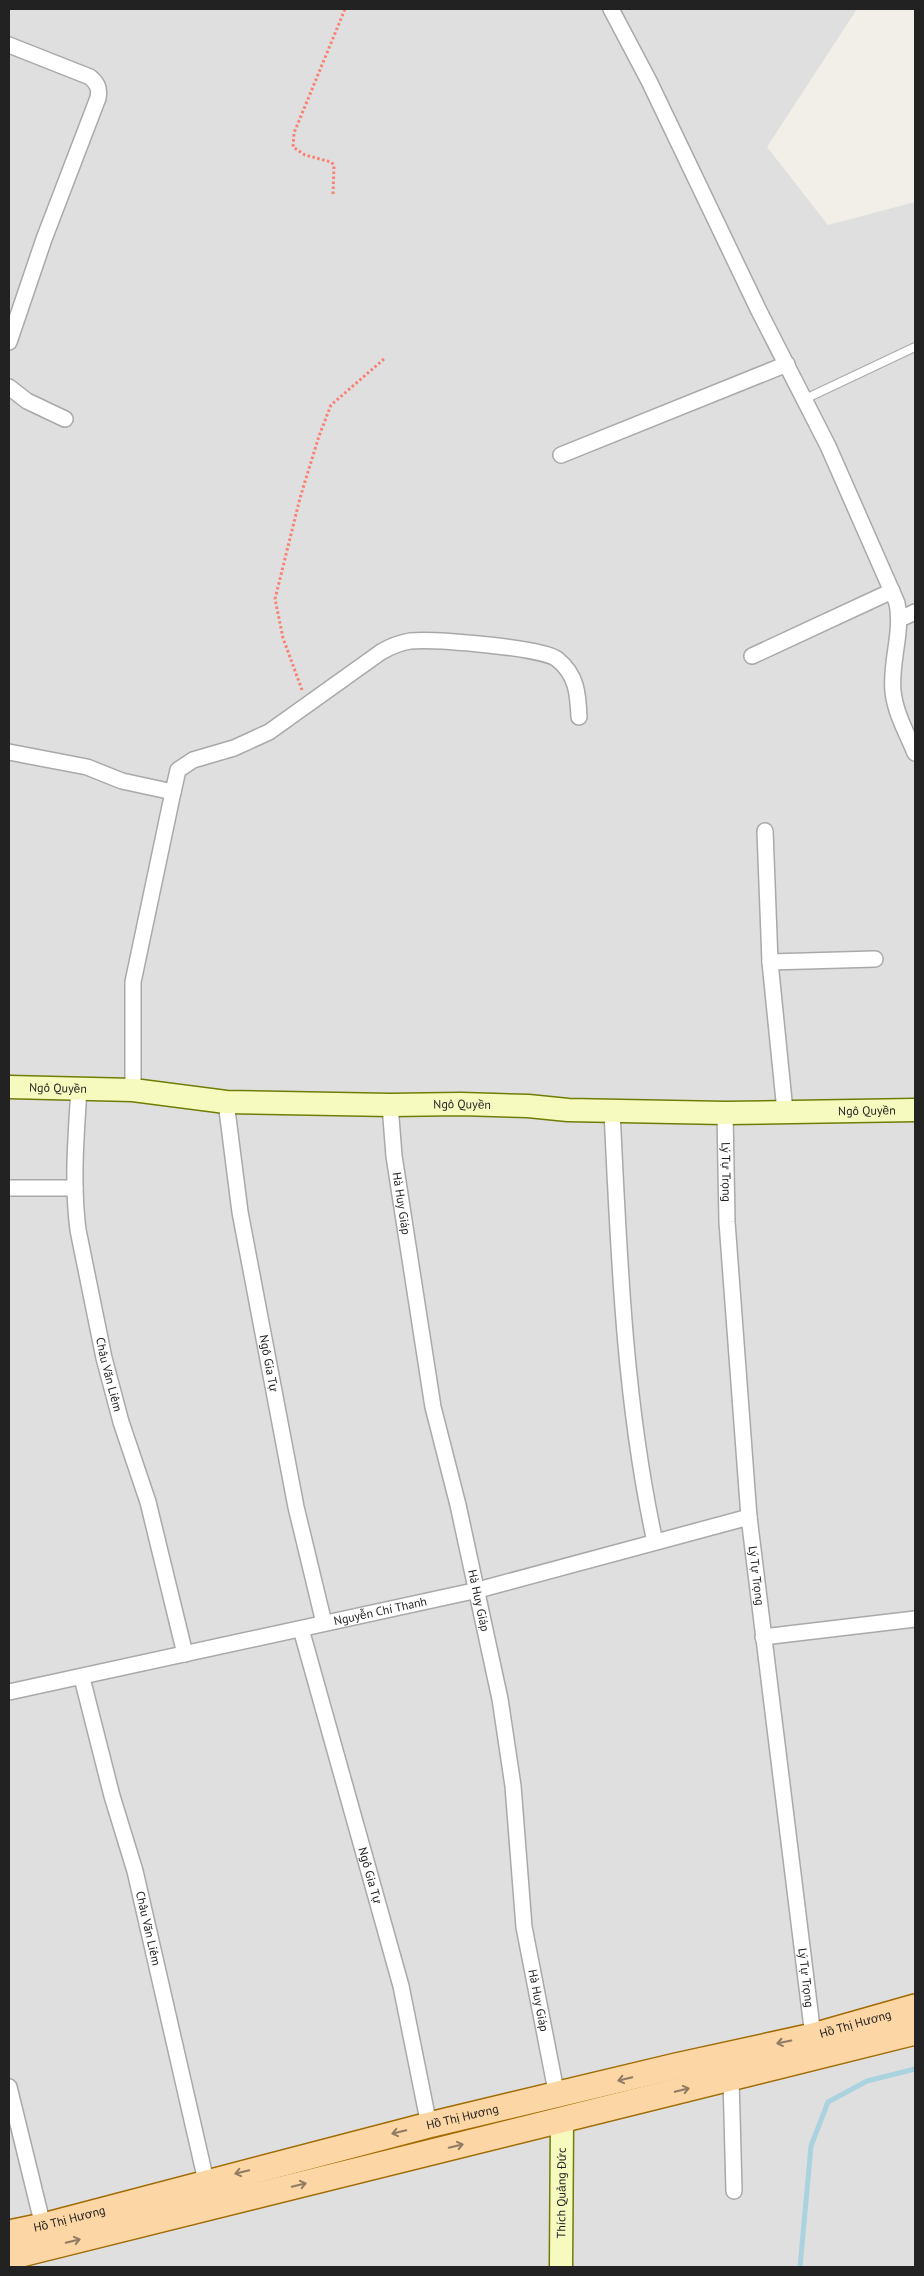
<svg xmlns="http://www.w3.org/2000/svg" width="924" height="2276" viewBox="0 0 924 2276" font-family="'PT Sans',sans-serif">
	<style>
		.residential { fill: #e0dfdf }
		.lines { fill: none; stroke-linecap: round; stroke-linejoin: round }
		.stream { stroke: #aad3df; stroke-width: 5 }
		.lane-casing { stroke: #a9a9a9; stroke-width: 10 }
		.street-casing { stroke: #a9a9a9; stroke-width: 18 }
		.secondary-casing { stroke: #707d05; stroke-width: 25 }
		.primary-casing { stroke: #a06b00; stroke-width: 28 }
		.path { stroke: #fa8072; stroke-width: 3; stroke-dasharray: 2.5 2.5; stroke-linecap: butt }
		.lane { stroke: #fff; stroke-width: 8 }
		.street { stroke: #fff; stroke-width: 15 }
		.secondary { stroke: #f7fabf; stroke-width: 22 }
		.primary { stroke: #fcd6a4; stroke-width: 25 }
		.oneway { stroke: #8f7c63 }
		.labels { text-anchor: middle; stroke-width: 4; stroke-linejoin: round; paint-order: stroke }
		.street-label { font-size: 12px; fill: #222; stroke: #fff }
	</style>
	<rect width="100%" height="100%" fill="#f2efe9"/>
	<!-- residential -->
	<path class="residential" d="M 9,9 L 857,9 L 767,147 L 828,225 L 915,202 L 915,2267 L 9,2267 Z"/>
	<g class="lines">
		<!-- stream -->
		<path class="stream" d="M 800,2267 L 811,2146 L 828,2102 L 867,2081 L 915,2069"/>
		<defs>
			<path id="lane" d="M 805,399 L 915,347"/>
			<g id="street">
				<path d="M 611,9 L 649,81 L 759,311 L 828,446 L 897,603 C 903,633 890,662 893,691 C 895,713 907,733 915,753"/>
				<path d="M 9,45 L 90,77 C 97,83 100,88 98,98 L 44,239 L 9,342"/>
				<path d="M 9,387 L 27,401 L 65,419"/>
				<path d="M 561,455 L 787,364"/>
				<path d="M 900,619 L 915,612"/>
				<path d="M 752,656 L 892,591"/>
				<path d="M 9,752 L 87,767 L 122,781 L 173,792 L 178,770 L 193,760 L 234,748 L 269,732 L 381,652 C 391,646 399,643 410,641 C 433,639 541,647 557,659 C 577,675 578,694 579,717"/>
				<path d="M 765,831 L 770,962 L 785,1111"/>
				<path d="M 770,962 L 875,959"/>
				<path id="s1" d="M 79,1089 C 76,1136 72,1183 78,1230 L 104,1358 L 121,1422 L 148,1502 L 185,1654"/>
				<path d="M 133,1090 L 133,982 L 173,792"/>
				<path id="s2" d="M 226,1102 L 240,1212 L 296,1507 L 324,1623"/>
				<path id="s3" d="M 390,1105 L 394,1156 L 433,1407 L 458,1505 L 500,1699 L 513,1786 L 524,1927 L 557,2096"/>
				<path d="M 612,1111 C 619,1255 624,1400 655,1542"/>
				<path id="s4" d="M 725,1113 L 727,1222 L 749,1517 L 813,2036"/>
				<path d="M 9,1188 L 75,1188"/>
				<path id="s5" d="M 301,1629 L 401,1986 L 429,2125"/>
				<path d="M 763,1637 L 915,1619"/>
				<path id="s6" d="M 82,1678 L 112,1796 L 135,1871 L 206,2181"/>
				<path id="s7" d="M 9,1692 L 478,1590 L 749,1517"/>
				<path d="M 731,2078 L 734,2191"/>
				<path d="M 9,2087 L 45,2234"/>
			</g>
			<g id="secondary">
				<path id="s8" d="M 9,1087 L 133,1090 L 226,1102 L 390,1105 L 461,1104 L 528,1106 L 568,1110 L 725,1113 L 915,1110"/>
				<path id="s9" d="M 561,2267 L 562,2120"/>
			</g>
			<g id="primary">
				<path id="s10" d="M 9,2233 L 43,2226 L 429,2125 L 676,2066 L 813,2036 L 915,2007"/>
				<path d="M 9,2257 L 915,2032"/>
			</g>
		</defs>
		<!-- lane casing -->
		<use href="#lane" class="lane-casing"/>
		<!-- street casing -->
		<use href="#street" class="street-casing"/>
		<!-- secondary casing -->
		<use href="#secondary" class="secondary-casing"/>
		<!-- primary casing -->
		<use href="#primary" class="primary-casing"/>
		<!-- path -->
		<g class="path">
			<path d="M 333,194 L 334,165 L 331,162 L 305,155 L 293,147 L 294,133 L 345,9"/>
			<path d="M 302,690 L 283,638 L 275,599 L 300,498 L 319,436 L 331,405 L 384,359"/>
		</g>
		<!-- lane -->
		<use href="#lane" class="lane"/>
		<!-- street -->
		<use href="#street" class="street"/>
		<!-- secondary -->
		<use href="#secondary" class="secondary"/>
		<!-- primary -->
		<use href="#primary" class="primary"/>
	</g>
	<!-- one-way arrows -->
	<defs><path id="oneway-shaft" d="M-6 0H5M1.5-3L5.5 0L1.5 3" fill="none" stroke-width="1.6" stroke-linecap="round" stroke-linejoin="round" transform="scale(1.25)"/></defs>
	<g class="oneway">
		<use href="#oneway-shaft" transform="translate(784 2042) rotate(168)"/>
		<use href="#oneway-shaft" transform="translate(625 2079) rotate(166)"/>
		<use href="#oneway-shaft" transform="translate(682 2090) rotate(-14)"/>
		<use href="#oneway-shaft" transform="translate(399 2132) rotate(166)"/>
		<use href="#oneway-shaft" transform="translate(456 2146) rotate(-14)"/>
		<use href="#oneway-shaft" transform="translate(242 2172) rotate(166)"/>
		<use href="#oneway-shaft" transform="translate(299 2185) rotate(-14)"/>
		<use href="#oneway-shaft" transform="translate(73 2241) rotate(-14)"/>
	</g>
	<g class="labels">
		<!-- street labels -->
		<g class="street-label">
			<text dy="4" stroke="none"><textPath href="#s8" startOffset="49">Ngô Quyền</textPath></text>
			<text dy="4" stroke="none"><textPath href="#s8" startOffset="454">Ngô Quyền</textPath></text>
			<text dy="4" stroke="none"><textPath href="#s8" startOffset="859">Ngô Quyền</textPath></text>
			<text dy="4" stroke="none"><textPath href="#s4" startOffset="59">Lý Tự Trọng</textPath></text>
			<text dy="4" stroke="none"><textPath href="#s3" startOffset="99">Hà Huy Giáp</textPath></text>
			<text dy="4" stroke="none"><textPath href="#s2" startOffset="265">Ngô Gia Tự</textPath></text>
			<text dy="4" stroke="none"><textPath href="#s1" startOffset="289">Châu Văn Liêm</textPath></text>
			<text dy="4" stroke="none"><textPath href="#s4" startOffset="464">Lý Tự Trọng</textPath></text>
			<text dy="4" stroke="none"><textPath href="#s3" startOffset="504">Hà Huy Giáp</textPath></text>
			<text dy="4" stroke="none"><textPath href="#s7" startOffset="380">Nguyễn Chí Thanh</textPath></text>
			<text dy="4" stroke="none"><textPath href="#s5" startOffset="256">Ngô Gia Tự</textPath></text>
			<text dy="4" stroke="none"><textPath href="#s6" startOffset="259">Châu Văn Liêm</textPath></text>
			<text dy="4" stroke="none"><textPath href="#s4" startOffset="869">Lý Tự Trọng</textPath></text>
			<text dy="4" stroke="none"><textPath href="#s3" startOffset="909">Hà Huy Giáp</textPath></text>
			<text dy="4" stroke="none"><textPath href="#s10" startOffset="872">Hồ Thị Hương</textPath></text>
			<text dy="4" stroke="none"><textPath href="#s10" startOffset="468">Hồ Thị Hương</textPath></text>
			<text dy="4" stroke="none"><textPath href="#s9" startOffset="74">Thích Quảng Đức</textPath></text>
			<text dy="4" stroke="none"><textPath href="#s10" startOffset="62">Hồ Thị Hương</textPath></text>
		</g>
	</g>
	<!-- border -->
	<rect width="924" height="2276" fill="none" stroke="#222222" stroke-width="20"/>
</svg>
